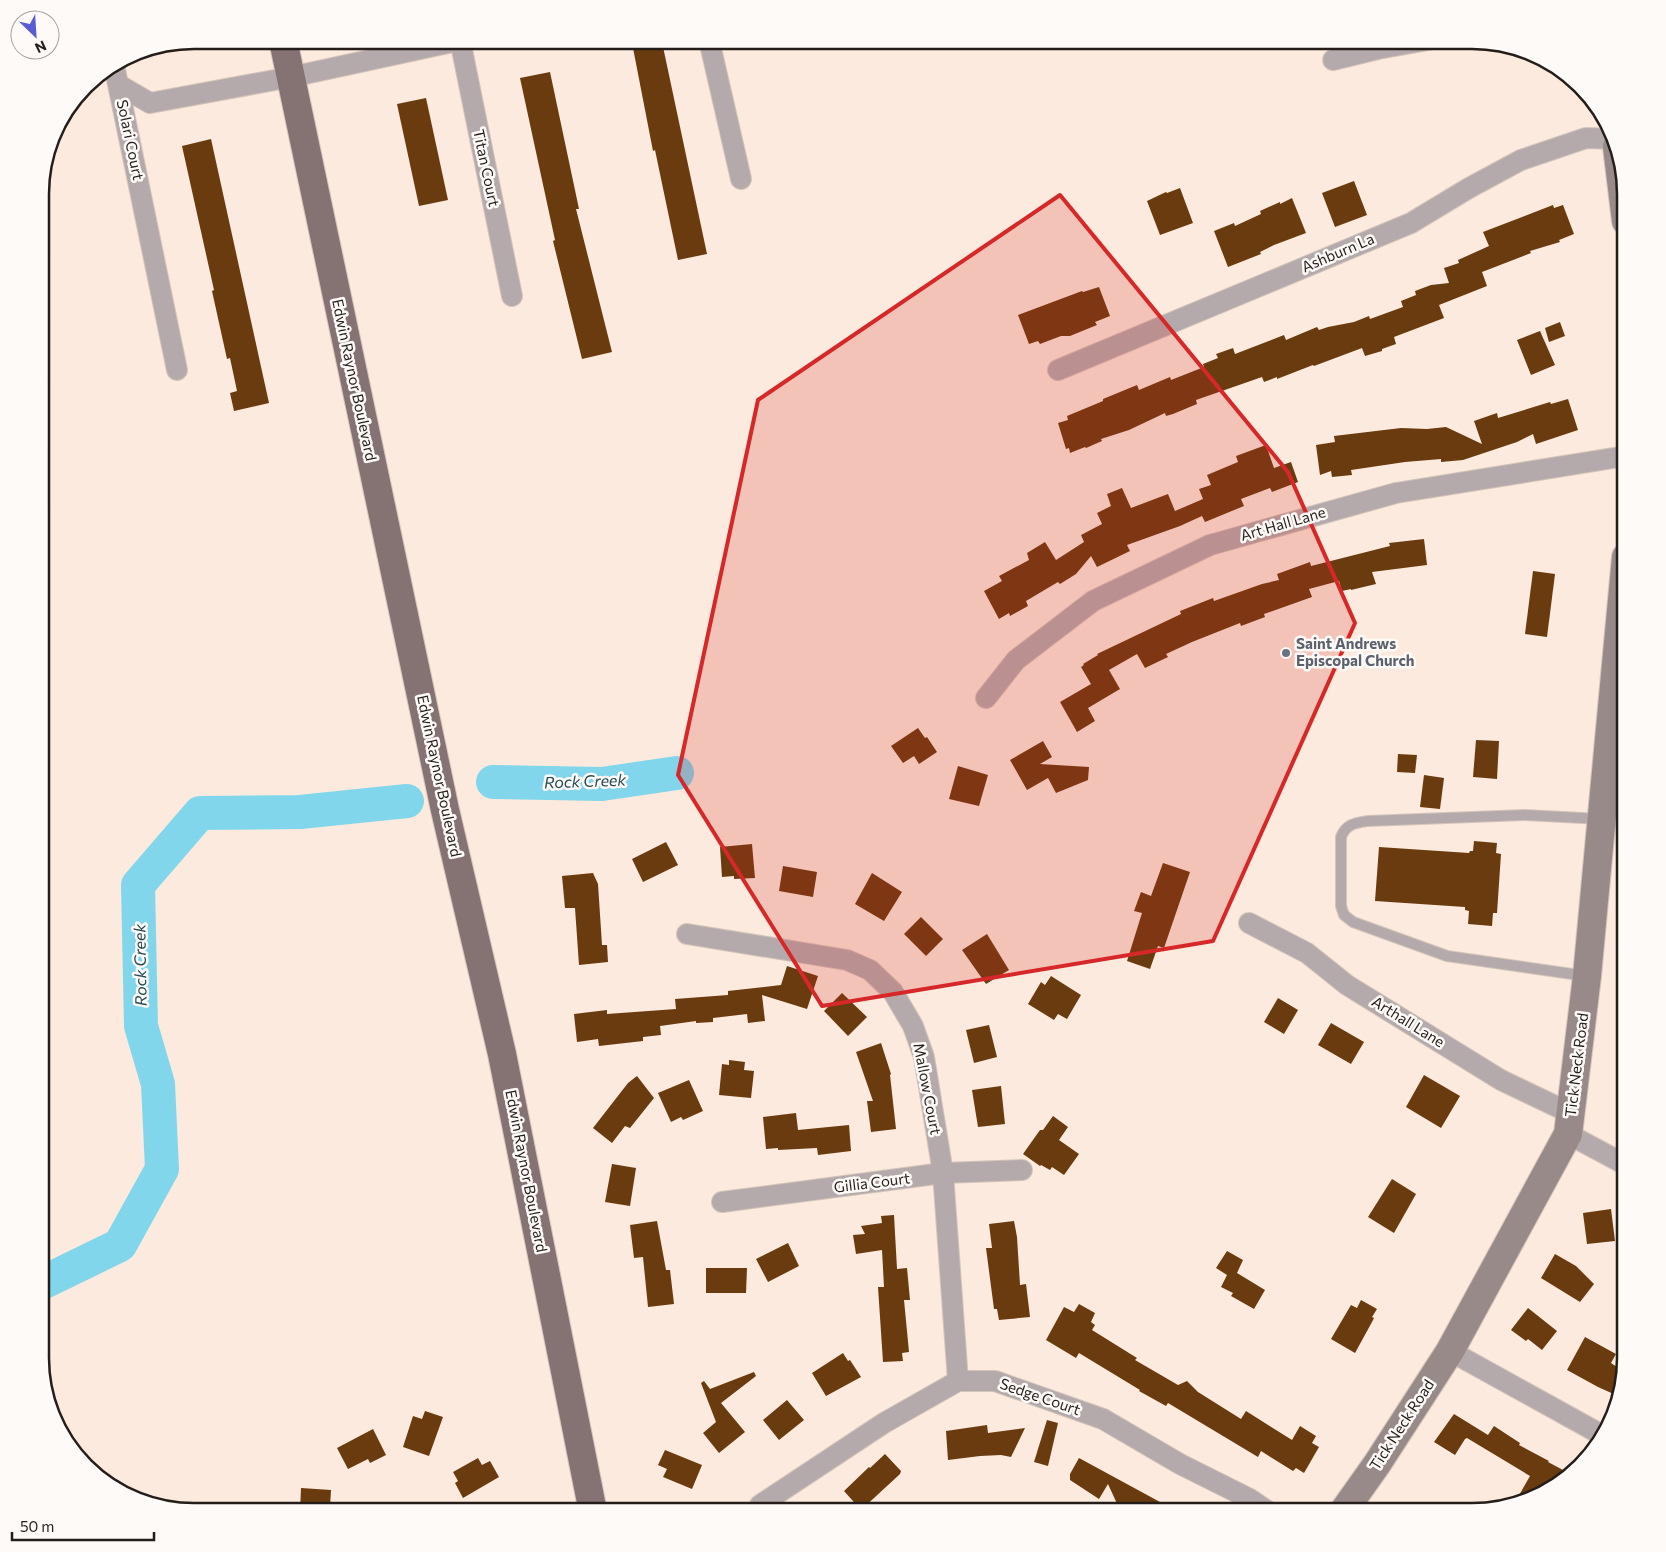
<svg xmlns="http://www.w3.org/2000/svg" width="1666" height="1552" viewBox="0 0 1666 1552" font-family="Commissioner,sans-serif">
	<style>
		.lines { fill: none; stroke-linecap: round; stroke-linejoin: round }
		.river { stroke: #82d6eb; stroke-width: 34 }
		.building { fill: #6a3b0e }
		.lane-casing { stroke: #d4c5ba; stroke-width: 12 }
		.street-casing { stroke: #d4c5ba; stroke-width: 22 }
		.secondary-casing { stroke: #d4c5ba; stroke-width: 30 }
		.primary-casing { stroke: #d4c5ba; stroke-width: 30 }
		.lane { stroke: #b5aaab; stroke-width: 10 }
		.street { stroke: #b5aaab; stroke-width: 20 }
		.secondary { stroke: #998a8a; stroke-width: 28 }
		.primary { stroke: #857373; stroke-width: 28 }
		.marked { fill: #d62828; fill-opacity: 0.2; stroke: #d62828; stroke-width: 4; stroke-linejoin: round }
		.worship-dot { fill: #6b7280; stroke: #fdfaf7; stroke-width: 2 }
		.labels { text-anchor: middle; stroke-width: 5; stroke-linejoin: round; paint-order: stroke }
		.street-label { font-size: 15px; fill: #241d19; stroke: #fdfaf7 }
		.worship-label { font-size: 15px; font-weight: bold; fill: #5b616d; stroke: #fdfaf7; text-anchor: start }
		.water-label { font-size: 16px; font-style: italic; fill: #234a53; stroke: #fdfaf7 }
		.rim { fill: none; stroke: #241d19; stroke-width: 2.5 }
	</style>
	<rect width="100%" height="100%" fill="#fbeadd"/>
	<g class="lines">
		<!-- river -->
		<g class="river">
			<path d="M 493,782 L 602,784 L 677,773"/>
			<path d="M 40,1284 L 120,1245 L 162,1169 L 158,1084 L 141,1026 L 138,885 L 200,813 L 300,812 L 407,801"/>
		</g>
	</g>
	<!-- building -->
	<g class="building">
		<path d="M 662,42 L 707,254 L 678,260 L 655,150 L 653,151 L 633,48 Z"/>
		<path d="M 550,72 L 579,209 L 576,209 L 612,352 L 582,359 L 553,241 L 555,240 L 520,78 Z"/>
		<path d="M 426,98 L 448,200 L 419,206 L 397,104 Z"/>
		<path d="M 211,139 L 269,403 L 234,411 L 230,393 L 237,391 L 230,358 L 227,359 L 212,291 L 214,290 L 182,146 Z"/>
		<path d="M 1354,181 L 1367,215 L 1335,227 L 1322,193 Z"/>
		<path d="M 1180,188 L 1193,223 L 1160,235 L 1147,201 L 1166,192 L 1167,193 Z"/>
		<path d="M 1292,198 L 1306,233 L 1274,245 L 1260,252 L 1261,254 L 1228,267 L 1214,231 L 1234,223 L 1235,226 L 1261,214 L 1260,211 L 1280,202 L 1280,204 Z"/>
		<path d="M 1553,205 L 1554,208 L 1563,205 L 1574,234 L 1559,240 L 1560,242 L 1530,251 L 1531,253 L 1482,272 L 1487,286 L 1439,305 L 1444,318 L 1394,337 L 1396,344 L 1382,349 L 1382,351 L 1365,356 L 1362,348 L 1314,366 L 1313,365 L 1277,379 L 1277,377 L 1264,382 L 1262,377 L 1196,400 L 1197,404 L 1173,414 L 1166,416 L 1165,413 L 1129,430 L 1101,439 L 1102,441 L 1086,448 L 1085,447 L 1070,453 L 1069,448 L 1066,449 L 1058,423 L 1068,420 L 1067,416 L 1103,401 L 1103,399 L 1137,385 L 1139,390 L 1170,377 L 1171,380 L 1204,367 L 1203,364 L 1218,358 L 1216,354 L 1233,348 L 1235,354 L 1284,335 L 1286,340 L 1317,327 L 1319,330 L 1328,327 L 1354,322 L 1369,316 L 1370,319 L 1403,307 L 1401,301 L 1416,295 L 1415,291 L 1431,285 L 1449,283 L 1444,268 L 1459,263 L 1458,260 L 1489,246 L 1483,232 Z"/>
		<path d="M 1099,287 L 1110,316 L 1095,322 L 1097,325 L 1070,336 L 1061,336 L 1040,344 L 1038,341 L 1029,344 L 1018,315 L 1082,291 L 1083,292 Z"/>
		<path d="M 1560,322 L 1565,336 L 1549,342 L 1545,328 Z"/>
		<path d="M 1540,331 L 1555,365 L 1531,375 L 1517,340 Z"/>
		<path d="M 1568,399 L 1578,430 L 1536,444 L 1533,434 L 1517,442 L 1463,460 L 1441,462 L 1441,459 L 1405,462 L 1351,470 L 1352,475 L 1332,477 L 1331,471 L 1320,475 L 1316,445 L 1335,442 L 1334,436 L 1401,428 L 1427,429 L 1446,427 L 1482,444 L 1474,421 L 1497,413 L 1498,418 L 1550,402 L 1551,404 Z"/>
		<path d="M 1266,445 L 1274,468 L 1291,462 L 1298,482 L 1272,492 L 1270,488 L 1241,499 L 1244,506 L 1205,522 L 1202,516 L 1180,526 L 1127,545 L 1130,551 L 1097,567 L 1091,556 L 1076,574 L 1060,584 L 1058,582 L 1026,601 L 1028,606 L 1010,616 L 1009,613 L 999,619 L 984,591 L 1002,581 L 999,576 L 1029,560 L 1027,553 L 1045,542 L 1056,560 L 1084,542 L 1081,535 L 1102,524 L 1097,513 L 1111,506 L 1107,494 L 1122,488 L 1131,508 L 1168,494 L 1175,511 L 1203,499 L 1199,489 L 1211,485 L 1207,475 L 1238,462 L 1236,456 Z"/>
		<path d="M 1424,539 L 1427,565 L 1372,572 L 1376,584 L 1351,590 L 1351,589 L 1342,591 L 1339,581 L 1309,589 L 1312,597 L 1264,614 L 1265,617 L 1241,626 L 1240,623 L 1192,642 L 1166,654 L 1168,657 L 1145,668 L 1137,654 L 1109,670 L 1120,689 L 1088,708 L 1095,721 L 1077,732 L 1060,702 L 1091,684 L 1081,667 L 1084,665 L 1083,664 L 1098,655 L 1097,654 L 1181,614 L 1180,611 L 1213,598 L 1214,601 L 1262,584 L 1279,580 L 1277,574 L 1310,562 L 1311,566 L 1390,546 L 1389,543 Z"/>
		<path d="M 1533,571 L 1555,574 L 1547,637 L 1525,634 Z"/>
		<path d="M 918,728 L 925,738 L 927,737 L 937,752 L 919,764 L 914,756 L 903,763 L 891,746 Z"/>
		<path d="M 1476,740 L 1499,741 L 1497,779 L 1473,777 Z"/>
		<path d="M 1043,741 L 1052,757 L 1040,764 L 1089,767 L 1088,780 L 1056,793 L 1048,778 L 1027,790 L 1010,760 Z"/>
		<path d="M 1398,754 L 1417,755 L 1415,773 L 1397,772 Z"/>
		<path d="M 958,766 L 988,775 L 979,806 L 949,799 Z"/>
		<path d="M 1424,775 L 1444,778 L 1440,809 L 1420,807 Z"/>
		<path d="M 1474,841 L 1497,843 L 1496,853 L 1501,854 L 1497,913 L 1493,913 L 1492,926 L 1468,924 L 1469,911 L 1465,910 L 1465,907 L 1375,901 L 1379,847 L 1469,853 L 1470,851 L 1473,851 Z"/>
		<path d="M 666,842 L 678,865 L 643,882 L 632,859 Z"/>
		<path d="M 752,844 L 755,878 L 734,879 L 734,876 L 722,877 L 720,847 Z"/>
		<path d="M 1163,863 L 1190,872 L 1164,948 L 1158,946 L 1150,969 L 1127,961 L 1142,913 L 1134,911 L 1141,892 L 1151,896 Z"/>
		<path d="M 783,866 L 817,872 L 813,897 L 779,891 Z"/>
		<path d="M 593,873 L 598,884 L 602,945 L 607,945 L 608,962 L 579,965 L 575,908 L 565,908 L 562,876 Z"/>
		<path d="M 872,873 L 902,892 L 884,921 L 855,904 Z"/>
		<path d="M 921,917 L 943,939 L 926,956 L 904,934 Z"/>
		<path d="M 987,934 L 1009,970 L 986,984 L 962,950 Z"/>
		<path d="M 787,966 L 818,976 L 807,1009 L 762,995 L 765,1021 L 748,1023 L 747,1014 L 713,1018 L 713,1022 L 696,1023 L 696,1021 L 660,1026 L 661,1035 L 643,1037 L 643,1041 L 599,1046 L 598,1039 L 577,1042 L 574,1014 L 607,1010 L 607,1014 L 676,1009 L 675,999 L 728,995 L 728,991 L 781,985 Z"/>
		<path d="M 1051,976 L 1081,995 L 1067,1019 L 1058,1014 L 1054,1020 L 1028,1004 L 1041,982 L 1045,985 Z"/>
		<path d="M 842,993 L 867,1017 L 848,1036 L 824,1011 Z"/>
		<path d="M 1278,998 L 1298,1010 L 1284,1034 L 1264,1022 Z"/>
		<path d="M 1331,1023 L 1364,1042 L 1351,1064 L 1318,1045 Z"/>
		<path d="M 989,1025 L 997,1057 L 974,1063 L 966,1030 Z"/>
		<path d="M 881,1043 L 891,1074 L 890,1075 L 896,1129 L 871,1132 L 867,1101 L 873,1101 L 856,1052 Z"/>
		<path d="M 729,1060 L 745,1062 L 744,1070 L 754,1071 L 751,1098 L 719,1095 L 722,1064 L 729,1065 Z"/>
		<path d="M 1424,1075 L 1460,1096 L 1441,1128 L 1406,1107 Z"/>
		<path d="M 637,1076 L 654,1098 L 630,1128 L 625,1126 L 612,1143 L 593,1128 L 628,1083 Z"/>
		<path d="M 689,1080 L 703,1111 L 683,1120 L 681,1117 L 671,1122 L 658,1093 Z"/>
		<path d="M 1001,1086 L 1005,1124 L 978,1127 L 972,1090 Z"/>
		<path d="M 796,1113 L 798,1130 L 849,1125 L 851,1151 L 818,1155 L 817,1148 L 778,1150 L 778,1148 L 766,1149 L 763,1117 Z"/>
		<path d="M 1053,1116 L 1068,1127 L 1059,1140 L 1079,1154 L 1064,1175 L 1052,1167 L 1050,1170 L 1041,1165 L 1040,1166 L 1023,1154 L 1040,1130 L 1043,1130 Z"/>
		<path d="M 612,1164 L 636,1168 L 630,1206 L 605,1202 Z"/>
		<path d="M 1392,1179 L 1416,1194 L 1394,1233 L 1368,1217 Z"/>
		<path d="M 1611,1209 L 1615,1241 L 1587,1244 L 1583,1213 Z"/>
		<path d="M 894,1215 L 897,1269 L 907,1268 L 910,1300 L 904,1300 L 909,1352 L 902,1353 L 903,1361 L 883,1362 L 878,1287 L 884,1287 L 882,1250 L 856,1254 L 853,1235 L 865,1234 L 861,1226 L 882,1223 L 881,1216 Z"/>
		<path d="M 657,1221 L 666,1270 L 670,1270 L 674,1304 L 648,1307 L 643,1257 L 634,1258 L 630,1225 Z"/>
		<path d="M 1014,1221 L 1017,1237 L 1020,1285 L 1026,1284 L 1030,1317 L 999,1320 L 997,1309 L 994,1309 L 986,1248 L 992,1248 L 989,1224 Z"/>
		<path d="M 788,1243 L 799,1266 L 768,1282 L 756,1259 Z"/>
		<path d="M 1227,1251 L 1243,1260 L 1237,1273 L 1265,1290 L 1254,1309 L 1231,1296 L 1233,1293 L 1221,1287 L 1227,1275 L 1216,1268 Z"/>
		<path d="M 1555,1254 L 1576,1266 L 1594,1284 L 1580,1302 L 1541,1278 Z"/>
		<path d="M 706,1268 L 747,1268 L 746,1293 L 706,1293 Z"/>
		<path d="M 1361,1300 L 1377,1309 L 1372,1317 L 1374,1318 L 1372,1322 L 1355,1353 L 1331,1339 L 1351,1305 L 1357,1308 Z"/>
		<path d="M 1079,1304 L 1095,1313 L 1091,1322 L 1095,1325 L 1092,1330 L 1137,1358 L 1135,1360 L 1178,1385 L 1187,1381 L 1198,1392 L 1241,1419 L 1246,1411 L 1292,1440 L 1300,1426 L 1316,1436 L 1312,1443 L 1319,1447 L 1304,1473 L 1296,1468 L 1293,1471 L 1261,1451 L 1258,1457 L 1168,1403 L 1166,1406 L 1139,1391 L 1140,1390 L 1079,1353 L 1076,1358 L 1046,1340 L 1064,1307 L 1074,1312 Z"/>
		<path d="M 1528,1308 L 1557,1331 L 1542,1350 L 1528,1339 L 1526,1341 L 1511,1330 Z"/>
		<path d="M 1585,1337 L 1616,1354 L 1611,1363 L 1623,1371 L 1618,1396 L 1598,1387 L 1567,1370 Z"/>
		<path d="M 843,1353 L 848,1361 L 850,1360 L 861,1377 L 826,1396 L 812,1373 Z"/>
		<path d="M 754,1372 L 756,1376 L 721,1403 L 745,1432 L 719,1453 L 703,1433 L 716,1422 L 701,1383 L 704,1381 L 710,1389 Z"/>
		<path d="M 787,1400 L 804,1420 L 779,1440 L 763,1420 Z"/>
		<path d="M 425,1411 L 443,1417 L 429,1456 L 403,1447 L 413,1416 L 422,1419 Z"/>
		<path d="M 1454,1414 L 1488,1435 L 1494,1426 L 1520,1443 L 1519,1445 L 1549,1461 L 1548,1462 L 1563,1470 L 1555,1484 L 1531,1500 L 1514,1504 L 1530,1476 L 1467,1438 L 1465,1439 L 1455,1455 L 1434,1442 Z"/>
		<path d="M 1047,1420 L 1058,1423 L 1048,1466 L 1034,1462 Z"/>
		<path d="M 987,1425 L 988,1433 L 1025,1428 L 1011,1457 L 1001,1455 L 980,1456 L 948,1460 L 946,1431 Z"/>
		<path d="M 373,1429 L 386,1455 L 370,1463 L 368,1459 L 348,1469 L 337,1448 Z"/>
		<path d="M 665,1450 L 702,1465 L 692,1489 L 663,1477 L 667,1469 L 658,1465 Z"/>
		<path d="M 885,1454 L 901,1471 L 900,1474 L 861,1510 L 844,1491 L 869,1467 L 870,1468 Z"/>
		<path d="M 478,1458 L 482,1465 L 490,1461 L 499,1477 L 463,1498 L 455,1483 L 458,1481 L 453,1472 Z"/>
		<path d="M 1079,1458 L 1160,1502 L 1154,1512 L 1126,1512 L 1119,1508 L 1108,1484 L 1099,1499 L 1070,1480 L 1070,1474 Z"/>
		<path d="M 301,1488 L 331,1490 L 330,1507 L 327,1507 L 327,1512 L 300,1512 Z"/>
	</g>
	<g class="lines">
		<defs>
			<path id="lane" d="M 1586,976 L 1447,956 L 1353,922 L 1344,915 L 1341,906 L 1341,837 C 1346,824 1355,823 1368,821 L 1525,815 L 1601,819"/>
			<g id="street">
				<path d="M 460,40 L 512,296"/>
				<path d="M 709,40 L 741,179"/>
				<path d="M 1333,60 L 1378,49 L 1428,40"/>
				<path d="M 114,65 L 177,370"/>
				<path d="M 119,85 L 150,103 L 291,77 L 462,40"/>
				<path d="M 1058,370 L 1411,223 L 1469,188 L 1521,160 L 1586,138 L 1615,139"/>
				<path d="M 986,698 L 1016,660 L 1093,601 L 1210,545 L 1396,493 L 1626,456"/>
				<path d="M 1249,923 L 1307,953 L 1347,985 L 1501,1080 L 1572,1114"/>
				<path d="M 687,934 L 847,960 L 870,970 L 893,992 L 913,1026 L 924,1057 L 943,1173 L 958,1381"/>
				<path d="M 1568,1134 L 1626,1165"/>
				<path d="M 722,1202 L 943,1173 L 1022,1170"/>
				<path d="M 1450,1351 L 1602,1435"/>
				<path d="M 760,1505 L 884,1423 L 958,1381 L 995,1381 L 1103,1419 L 1180,1464 L 1250,1499 L 1269,1512"/>
			</g>
			<g id="secondary">
				<path d="M 1617,147 L 1626,221"/>
				<path d="M 1343,1512 L 1377,1464 L 1450,1351 L 1568,1134 L 1587,976 L 1626,557"/>
			</g>
			<path id="primary" d="M 283,40 L 445,810 L 502,1054 L 593,1512"/>
		</defs>
		<!-- lane casing -->
		<use href="#lane" class="lane-casing"/>
		<!-- street casing -->
		<use href="#street" class="street-casing"/>
		<!-- secondary casing -->
		<use href="#secondary" class="secondary-casing"/>
		<!-- primary casing -->
		<use href="#primary" class="primary-casing"/>
		<!-- lane -->
		<use href="#lane" class="lane"/>
		<!-- street -->
		<use href="#street" class="street"/>
		<!-- secondary -->
		<use href="#secondary" class="secondary"/>
		<!-- primary -->
		<use href="#primary" class="primary"/>
	</g>
	<!-- marked area -->
	<path class="marked" d="M 1060,195 L 1288,472 L 1355,623 L 1213,941 L 822,1006 L 678,775 L 758,400 Z"/>
	<!-- markers -->
	<circle class="worship-dot" cx="1286" cy="653" r="5"/>
	<g class="labels">
		<!-- street labels -->
		<g class="street-label">
			<text transform="translate(130 140) rotate(78)" y="5">Solari Court</text>
			<text transform="translate(486 168) rotate(78)" y="5">Titan Court</text>
			<text transform="translate(1338 253) rotate(-23)" y="5">Ashburn La</text>
			<text transform="translate(354 380) rotate(78)" y="5">Edwin Raynor Boulevard</text>
			<text transform="translate(1283 524) rotate(-16)" y="5">Art Hall Lane</text>
			<text transform="translate(439 776) rotate(78)" y="5">Edwin Raynor Boulevard</text>
			<text transform="translate(1408 1022) rotate(32)" y="5">Arthall Lane</text>
			<text transform="translate(1577 1065) rotate(-83)" y="5">Tick Neck Road</text>
			<text transform="translate(927 1089) rotate(79)" y="5">Mallow Court</text>
			<text transform="translate(526 1171) rotate(79)" y="5">Edwin Raynor Boulevard</text>
			<text transform="translate(872 1183) rotate(-7)" y="5">Gillia Court</text>
			<text transform="translate(1040 1397) rotate(19)" y="5">Sedge Court</text>
			<text transform="translate(1402 1425) rotate(-57)" y="5">Tick Neck Road</text>
		</g>
		<!-- worship labels -->
		<g class="worship-label">
			<text x="1296" y="649">Saint Andrews<tspan x="1296" dy="17">Episcopal Church</tspan></text>
		</g>
		<!-- water labels -->
		<g class="water-label">
			<text transform="translate(585 781) rotate(-2)" y="6">Rock Creek</text>
			<text transform="translate(140 965) rotate(-91)" y="6">Rock Creek</text>
		</g>
	</g>
	<!-- crop -->
	<path d="M0 0H1666V1552H0ZM194 49H1472A145 145 0 0 1 1617 194V1358A145 145 0 0 1 1472 1503H194A145 145 0 0 1 49 1358V194A145 145 0 0 1 194 49Z" fill="#fdfaf7" fill-rule="evenodd"/>
	<path class="rim" d="M194 49H1472A145 145 0 0 1 1617 194V1358A145 145 0 0 1 1472 1503H194A145 145 0 0 1 49 1358V194A145 145 0 0 1 194 49Z"/>
	<!-- north arrow -->
	<g transform="translate(35 35) rotate(155)"><circle r="24" fill="#fdfaf7" stroke="#a6a29e"/>
	<path d="M0-4L9 19L0 12L-9 19Z" fill="#595dd4"/>
	<text y="-8" font-size="14" font-weight="bold" text-anchor="middle" fill="#241d19">N</text>
	</g>
	<!-- scale -->
	<path d="M12 1532v8h142v-8" fill="none" stroke="#241d19" stroke-width="2.5"/>
	<text x="20" y="1532" font-size="15" fill="#241d19" stroke="#fdfaf7" stroke-width="4" paint-order="stroke">50 m</text>
</svg>
